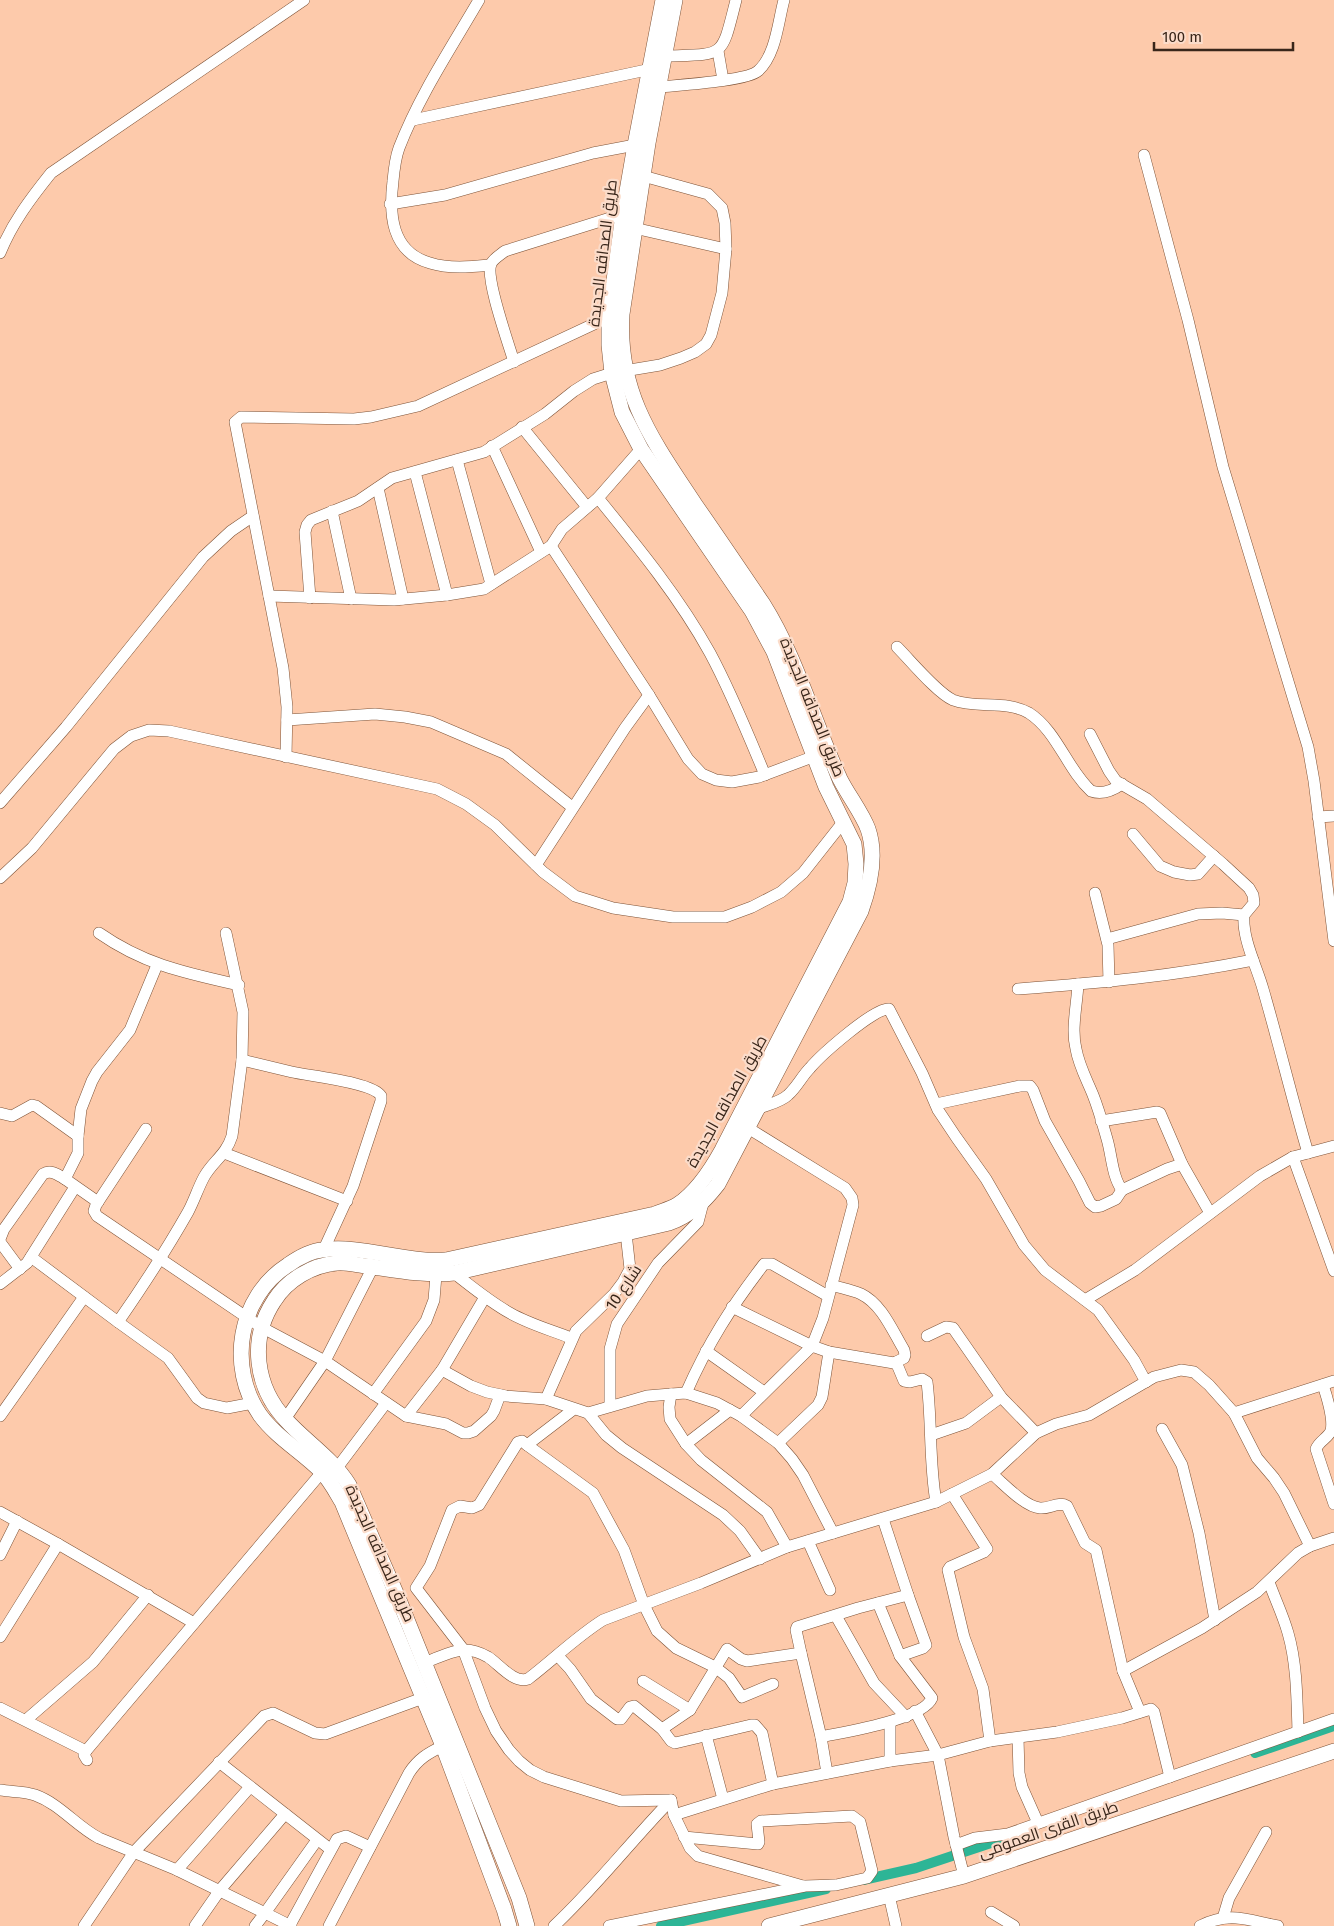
<svg xmlns="http://www.w3.org/2000/svg" width="1334" height="1926" viewBox="0 0 1334 1926" font-family="'Fira Sans',Cairo,sans-serif">
	<style>
		.lines { fill: none; stroke-linecap: round; stroke-linejoin: round }
		.canal { stroke: #2db596; stroke-width: 10 }
		.street-casing { stroke: #7e5337; stroke-width: 12 }
		.secondary-casing { stroke: #7e5337; stroke-width: 16 }
		.street { stroke: #fff; stroke-width: 11 }
		.secondary { stroke: #fff; stroke-width: 15 }
		.labels { text-anchor: middle; stroke-width: 4.5; stroke-linejoin: round; paint-order: stroke }
		.street-label { font-size: 16px; fill: #39261a; stroke: #fbdcca }
	</style>
	<rect width="100%" height="100%" fill="#fdcaab"/>
	<g class="lines">
		<!-- canal -->
		<g class="canal">
			<path d="M 1255,1753 L 1334,1726"/>
			<path d="M 863,1880 L 916,1868 L 1009,1837"/>
			<path d="M 661,1926 L 826,1889"/>
		</g>
		<defs>
			<g id="street">
				<path d="M 479,0 C 451,48 419,96 399,148 C 395,159 394,170 393,181 C 389,214 391,252 430,263 C 449,269 470,267 490,265"/>
				<path d="M 718,51 L 723,80"/>
				<path d="M 665,56 C 726,54 721,59 736,0"/>
				<path d="M 660,87 C 678,85 747,81 758,71 C 776,55 778,22 784,0"/>
				<path d="M 413,120 L 651,69"/>
				<path d="M 1144,155 L 1188,320 L 1223,467 L 1308,747 L 1314,781 L 1334,941"/>
				<path d="M 390,204 L 445,195 L 593,153 L 635,145"/>
				<path d="M 634,228 L 726,249"/>
				<path d="M 0,253 C 12,223 31,198 51,173 L 304,0"/>
				<path d="M 514,362 C 509,345 485,278 491,264 C 493,259 500,255 505,251 L 623,214"/>
				<path d="M 522,427 L 587,507"/>
				<path d="M 492,446 L 541,552"/>
				<path d="M 457,460 L 491,584"/>
				<path d="M 415,472 L 447,595"/>
				<path d="M 378,488 L 403,599"/>
				<path d="M 598,498 C 638,547 679,597 710,653 C 731,692 748,734 765,775"/>
				<path d="M 332,511 L 351,599"/>
				<path d="M 551,546 L 649,695 L 688,759 L 702,774 L 716,780 L 732,782 L 759,777 L 815,756"/>
				<path d="M 269,596 L 394,600 L 447,595 L 484,589 L 551,546 L 562,529 L 598,498 L 641,449"/>
				<path d="M 310,598 L 305,532 L 307,525 L 311,520 L 358,501 L 392,478 L 484,452 L 545,414 L 574,391 L 593,379 L 612,373 L 660,365 L 681,358 L 695,352 L 706,344 L 711,335 L 722,293 L 726,249 L 725,223 L 722,208 L 708,194 L 643,176"/>
				<path d="M 897,647 C 910,660 937,693 953,700 C 976,709 1007,700 1029,713 C 1057,731 1067,769 1091,791 C 1102,795 1112,791 1122,784"/>
				<path d="M 287,720 L 375,714 L 405,717 L 431,722 L 506,754 L 572,807"/>
				<path d="M 1090,734 L 1109,771 L 1116,781 L 1147,799 L 1223,864 L 1249,888 L 1253,895 L 1254,903 L 1244,915 C 1242,939 1257,967 1263,989 C 1279,1044 1292,1099 1308,1153"/>
				<path d="M 286,757 L 287,707 L 283,668 L 235,422 L 241,417 L 354,419 L 371,417 L 418,406 L 609,317"/>
				<path d="M 0,803 L 66,727 L 203,557 L 231,531 L 253,516"/>
				<path d="M 1318,817 L 1334,816"/>
				<path d="M 1133,834 L 1160,866 L 1174,872 L 1190,875 L 1198,874 L 1214,856"/>
				<path d="M 536,865 L 625,728 L 649,695"/>
				<path d="M 0,878 L 32,848 L 114,749 L 131,736 L 149,730 L 169,731 L 437,789 L 466,804 L 495,825 L 543,872 L 575,896 L 613,908 L 673,917 L 725,917 L 752,907 L 781,892 L 803,873 L 844,821"/>
				<path d="M 1095,893 L 1108,945 L 1109,982"/>
				<path d="M 99,933 C 145,965 186,973 239,985"/>
				<path d="M 1107,939 L 1198,914 L 1222,913 L 1244,915"/>
				<path d="M 1078,984 C 1077,1005 1071,1029 1076,1049 C 1079,1066 1087,1080 1093,1095 C 1099,1110 1103,1125 1107,1139 C 1112,1156 1112,1176 1122,1190 L 1167,1169 L 1182,1164"/>
				<path d="M 1018,989 C 1097,983 1175,976 1253,960"/>
				<path d="M 242,1060 C 258,1064 275,1068 292,1072 C 309,1076 373,1082 381,1096 L 381,1101 L 353,1186 L 324,1249"/>
				<path d="M 936,1104 L 1020,1086 L 1030,1086 L 1033,1090 L 1045,1121 L 1079,1181 L 1090,1203 L 1095,1207 L 1101,1206 L 1116,1199 L 1122,1190"/>
				<path d="M 757,1109 C 767,1105 781,1102 788,1095 C 797,1087 802,1076 810,1068 C 821,1055 875,1007 889,1009 L 922,1073 L 938,1110 L 956,1137 L 986,1179 L 1024,1245 L 1045,1270 L 1098,1310 L 1134,1360 L 1146,1382"/>
				<path d="M 0,1113 L 12,1116 L 32,1105 L 36,1106 L 78,1136"/>
				<path d="M 1101,1121 L 1157,1112 L 1160,1113 L 1182,1164 L 1210,1213"/>
				<path d="M 146,1129 L 96,1205 L 94,1211 L 97,1216 L 261,1327 L 325,1361 L 406,1416 L 442,1370 L 485,1297"/>
				<path d="M 224,1153 L 347,1201"/>
				<path d="M 1293,1157 L 1334,1271"/>
				<path d="M 98,1202 L 65,1179 L 78,1153 L 78,1136 L 81,1109 L 92,1081 L 97,1072 L 130,1030 L 157,965"/>
				<path d="M 0,1239 L 4,1229 L 43,1174 C 51,1169 58,1175 65,1179"/>
				<path d="M 0,1242 L 20,1269"/>
				<path d="M 31,1257 L 118,1322 C 143,1286 167,1249 188,1212 C 194,1201 198,1188 204,1177 C 213,1161 226,1155 232,1136 L 242,1060 L 243,1012 L 226,933"/>
				<path d="M 454,1273 C 472,1287 490,1302 510,1313 C 529,1324 551,1330 571,1338"/>
				<path d="M 0,1284 L 27,1263 L 75,1187"/>
				<path d="M 1085,1300 L 1135,1270 L 1260,1176 L 1293,1157 L 1334,1146"/>
				<path d="M 732,1307 L 812,1346 L 829,1352 L 894,1363 L 904,1358 L 905,1355 L 904,1350 C 893,1332 882,1304 861,1294 C 852,1290 841,1288 831,1285"/>
				<path d="M 118,1322 L 168,1358 L 197,1398 L 204,1403 L 227,1408 L 253,1403"/>
				<path d="M 927,1336 L 946,1327 L 953,1328 L 1001,1397 L 1036,1433"/>
				<path d="M 706,1351 L 764,1392"/>
				<path d="M 896,1362 L 904,1381 L 910,1382 L 922,1379 L 927,1382 C 932,1422 929,1462 936,1502"/>
				<path d="M 442,1370 L 471,1386 L 487,1392 L 506,1396 L 546,1399 L 588,1413 L 647,1396 L 671,1394 L 686,1393 L 717,1403 L 741,1416 L 778,1443 L 792,1459 L 803,1475 L 833,1533"/>
				<path d="M 1323,1385 C 1327,1397 1334,1419 1331,1431 C 1327,1439 1319,1441 1316,1449 L 1334,1504"/>
				<path d="M 686,1393 C 708,1343 731,1307 764,1264 L 772,1264 L 828,1296"/>
				<path d="M 373,1394 L 426,1321 L 434,1300 L 436,1275"/>
				<path d="M 671,1394 L 669,1407 L 670,1419 L 686,1444 L 701,1460 L 767,1512 L 787,1547"/>
				<path d="M 546,1399 L 576,1331 L 614,1294 L 623,1282 L 630,1269 L 626,1233"/>
				<path d="M 610,1406 L 610,1349 L 617,1324 L 658,1263 L 698,1222 L 703,1203"/>
				<path d="M 574,1409 L 527,1445 L 522,1441 L 518,1442 L 479,1505 L 472,1508 L 460,1506 L 452,1510 L 430,1566 L 416,1588 L 463,1649 L 485,1708 L 496,1731 L 509,1750 L 519,1761 L 530,1770 L 544,1777 L 621,1801 L 671,1800 L 674,1815 L 773,1784 L 890,1761 L 938,1755 L 990,1741 L 1057,1732 L 1122,1718 L 1151,1709 L 1154,1712 L 1170,1777"/>
				<path d="M 588,1413 L 606,1435 L 622,1448 L 723,1515 L 740,1531 L 760,1559"/>
				<path d="M 1234,1413 L 1334,1381"/>
				<path d="M 0,1416 L 84,1297"/>
				<path d="M 406,1416 L 446,1424 L 463,1433 L 468,1433 L 474,1431 L 491,1416 L 494,1411 L 500,1395"/>
				<path d="M 741,1416 L 812,1346 L 823,1318 L 853,1205 L 852,1198 L 845,1188 L 748,1128"/>
				<path d="M 285,1419 L 325,1361 L 373,1267"/>
				<path d="M 1162,1429 L 1182,1465 L 1199,1533 L 1215,1620"/>
				<path d="M 931,1435 L 966,1423 L 1001,1397"/>
				<path d="M 778,1443 L 818,1405 L 822,1397 L 829,1352"/>
				<path d="M 686,1444 L 730,1410"/>
				<path d="M 527,1445 L 593,1493 L 624,1550 L 644,1605 L 657,1631 L 676,1648 L 715,1667 L 729,1678 L 742,1697 L 773,1684"/>
				<path d="M 337,1468 L 386,1403"/>
				<path d="M 992,1474 C 1004,1484 1025,1507 1040,1508 C 1050,1509 1058,1501 1067,1506 L 1085,1543 L 1096,1550 L 1123,1671"/>
				<path d="M 952,1494 L 987,1549 L 984,1552 L 950,1567 L 948,1570 L 964,1637 L 983,1689 L 990,1741"/>
				<path d="M 0,1512 L 58,1544 L 194,1623"/>
				<path d="M 883,1519 L 908,1595 L 926,1645 L 923,1648 L 900,1656"/>
				<path d="M 808,1541 L 830,1590"/>
				<path d="M 0,1555 L 17,1521"/>
				<path d="M 1269,1582 C 1275,1599 1283,1615 1288,1633 C 1297,1664 1297,1700 1298,1732"/>
				<path d="M 836,1616 L 874,1683 L 906,1717"/>
				<path d="M 0,1637 L 58,1544"/>
				<path d="M 801,1653 L 821,1737"/>
				<path d="M 558,1656 L 570,1669 L 591,1699 L 617,1719 L 621,1719 L 630,1707 L 634,1706 L 662,1729 L 671,1741 L 675,1743 L 751,1725 L 755,1725 L 762,1733 L 773,1784"/>
				<path d="M 424,1663 C 434,1659 455,1649 465,1650 C 474,1650 481,1653 488,1657 C 499,1664 514,1684 528,1679 C 553,1660 576,1637 603,1620 L 701,1583 L 787,1547 L 936,1502 L 992,1474 L 1036,1433 L 1056,1424 L 1089,1415 L 1154,1377 L 1181,1370 L 1194,1372 L 1209,1385 L 1234,1413 L 1257,1458 L 1274,1478 L 1284,1493 L 1310,1546"/>
				<path d="M 643,1681 L 690,1710"/>
				<path d="M 0,1708 L 86,1751"/>
				<path d="M 915,1711 L 938,1755 L 954,1837 L 964,1876"/>
				<path d="M 1140,1712 L 1123,1671 L 1202,1628 L 1257,1592 L 1298,1553 L 1310,1546 L 1334,1538"/>
				<path d="M 26,1720 L 93,1662 L 148,1595"/>
				<path d="M 890,1722 L 890,1761"/>
				<path d="M 662,1729 L 690,1710 L 727,1649 L 741,1659 L 747,1661 L 801,1653 L 796,1630 L 797,1627 L 858,1608 L 908,1595"/>
				<path d="M 706,1735 L 723,1799"/>
				<path d="M 1018,1738 L 1019,1773 L 1022,1787 L 1038,1823"/>
				<path d="M 87,1760 L 84,1755 L 86,1751 L 322,1472"/>
				<path d="M 219,1762 L 330,1849"/>
				<path d="M 827,1773 L 821,1737 C 844,1732 923,1720 932,1698 L 900,1656 L 878,1603"/>
				<path d="M 0,1790 C 11,1792 24,1791 35,1795 C 60,1804 76,1826 99,1838 L 177,1870 L 265,1913 L 255,1926"/>
				<path d="M 674,1815 L 690,1848 L 698,1856 L 803,1886"/>
				<path d="M 956,1845 L 975,1838 L 1008,1834 L 1334,1719"/>
				<path d="M 177,1870 L 250,1787"/>
				<path d="M 889,1895 L 896,1926"/>
				<path d="M 991,1912 L 1014,1926"/>
				<path d="M 1223,1918 L 1229,1898 L 1266,1832"/>
				<path d="M 290,1925 L 337,1839 L 346,1836 L 370,1847"/>
				<path d="M 84,1926 L 134,1852 L 264,1716 L 273,1713 L 315,1733 L 325,1734 L 423,1698"/>
				<path d="M 195,1926 L 220,1890 L 285,1814"/>
				<path d="M 291,1926 L 265,1913 L 317,1840"/>
				<path d="M 329,1926 L 409,1773 C 418,1759 428,1753 443,1746"/>
				<path d="M 554,1926 C 596,1887 631,1841 671,1800"/>
				<path d="M 609,1926 L 805,1886 L 836,1885 L 867,1878 L 872,1871 L 860,1822 L 852,1816 L 761,1821 L 757,1824 L 759,1842 L 758,1844 L 684,1837"/>
				<path d="M 1200,1926 C 1230,1911 1247,1920 1278,1926"/>
			</g>
			<g id="secondary">
				<path d="M 509,1926 L 504,1909 L 443,1746 L 342,1502 C 336,1492 330,1480 321,1471 C 302,1452 276,1437 260,1415 C 227,1367 238,1297 288,1265 C 298,1258 310,1251 322,1250 C 360,1244 406,1263 446,1260 L 655,1214 C 662,1211 670,1209 677,1205 C 697,1192 711,1170 722,1150 L 850,902 L 855,883 L 856,864 L 854,844 L 826,787 L 774,652 L 752,611 L 641,449 L 622,412 L 612,373 L 609,345 L 609,317 L 623,214 L 635,145 L 663,0"/>
				<path d="M 527,1926 L 519,1898 L 399,1600 L 349,1485 C 333,1459 306,1442 286,1420 C 255,1387 249,1339 274,1301 C 287,1280 312,1265 337,1263 C 346,1262 357,1265 367,1266 C 395,1270 425,1276 454,1273 L 669,1223 C 691,1215 704,1202 718,1184 L 861,911 C 870,886 877,855 868,829 C 862,813 848,795 840,779 C 813,721 797,658 763,604 C 740,570 717,536 694,503 C 653,441 617,393 622,314 L 648,143 L 675,0"/>
				<path d="M 769,1926 L 964,1876 L 1334,1751"/>
			</g>
		</defs>
		<!-- street casing -->
		<use href="#street" class="street-casing"/>
		<!-- secondary casing -->
		<use href="#secondary" class="secondary-casing"/>
		<!-- street -->
		<use href="#street" class="street"/>
		<!-- secondary -->
		<use href="#secondary" class="secondary"/>
	</g>
	<g class="labels">
		<!-- street labels -->
		<g class="street-label">
			<text transform="translate(602 253) rotate(-83)" y="6">طريق الصداقه الجديدة</text>
			<text transform="translate(813 707) rotate(68)" y="6">طريق الصداقه الجديدة</text>
			<text transform="translate(726 1101) rotate(-61)" y="6">طريق الصداقه الجديدة</text>
			<text transform="translate(623 1287) rotate(-56)" y="6">شارع 10</text>
			<text transform="translate(381 1553) rotate(66)" y="6">طريق الصداقه الجديدة</text>
			<text transform="translate(1048 1829) rotate(-19)" y="6">طريق القرى العمومى</text>
		</g>
	</g>
	<!-- scale -->
	<path d="M1154 42v8h139v-8" fill="none" stroke="#39261a" stroke-width="2.5"/>
	<text x="1162" y="42" font-size="15" fill="#39261a" stroke="#fbdcca" stroke-width="4" paint-order="stroke">100 m</text>
</svg>
